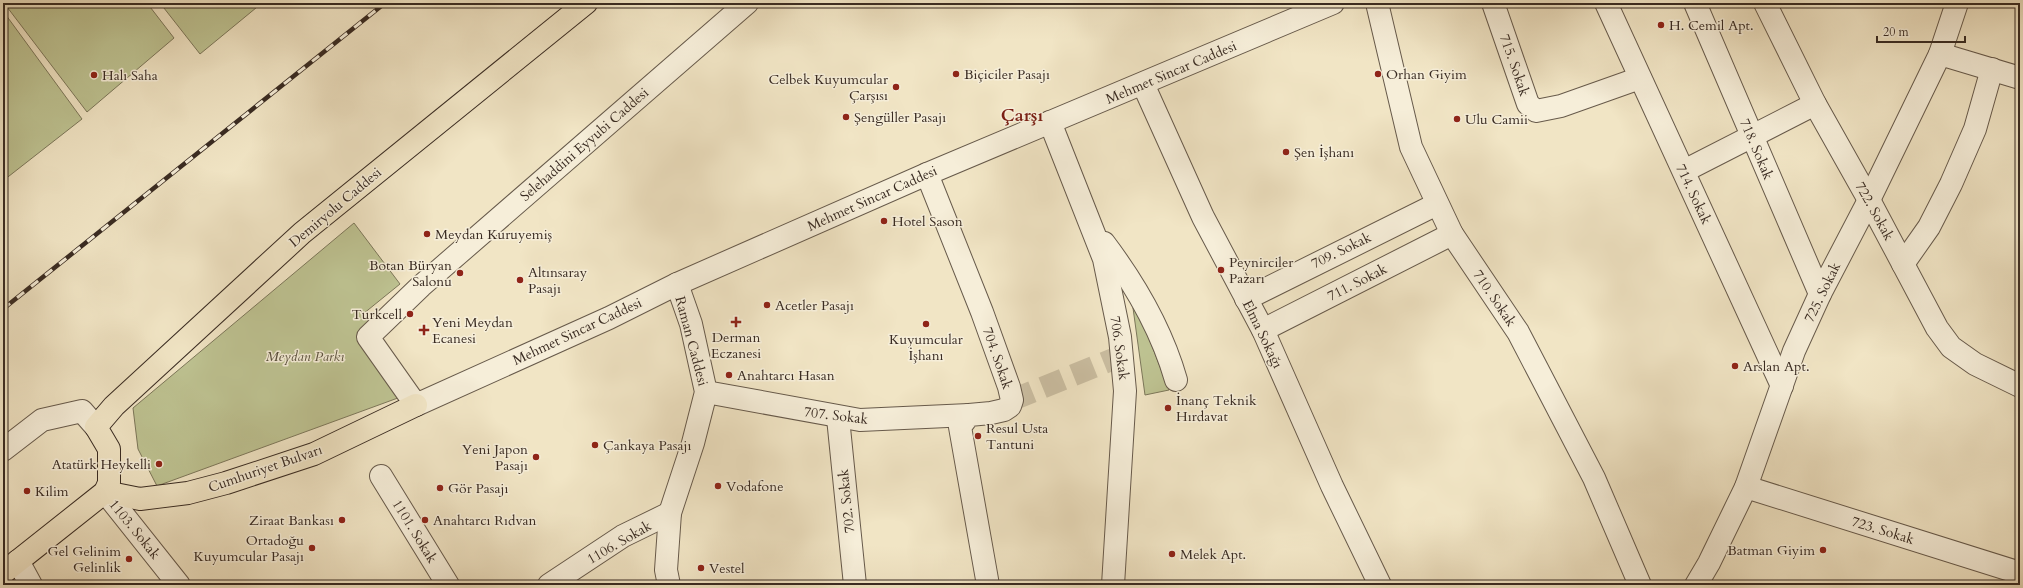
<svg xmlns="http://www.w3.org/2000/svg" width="2023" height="588" viewBox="0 0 2023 588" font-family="Cardo,serif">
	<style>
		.green { fill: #bec392; stroke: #7c775a }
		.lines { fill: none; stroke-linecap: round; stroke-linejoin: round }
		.minor-tunnel { stroke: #ccc0a4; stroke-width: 22; stroke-dasharray: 22 11; stroke-linecap: butt }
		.minor-casing { stroke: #675a4b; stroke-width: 24 }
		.major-casing { stroke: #392b22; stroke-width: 24 }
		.minor { stroke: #f6eed9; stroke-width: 22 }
		.major { stroke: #f1e5c5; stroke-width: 22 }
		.rail-casing { stroke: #392b22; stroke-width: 4.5 }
		.rail { stroke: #f6eed9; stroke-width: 3; stroke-dasharray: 9; stroke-linecap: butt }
		.poi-dot { fill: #8f2418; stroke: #f6eed9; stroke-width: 1.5 }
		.labels { text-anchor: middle; stroke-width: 3; stroke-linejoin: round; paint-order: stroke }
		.poi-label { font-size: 14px; fill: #392b22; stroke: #f6eed9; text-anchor: start }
		.street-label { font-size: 14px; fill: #392b22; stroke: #f6eed9 }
		.park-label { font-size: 14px; font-style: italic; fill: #5a513e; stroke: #f6eed9 }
		.district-label { font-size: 18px; font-weight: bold; fill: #7a1f14; stroke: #f6eed9 }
	</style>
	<rect width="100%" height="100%" fill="#f1e5c5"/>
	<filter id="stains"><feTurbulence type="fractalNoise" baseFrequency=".005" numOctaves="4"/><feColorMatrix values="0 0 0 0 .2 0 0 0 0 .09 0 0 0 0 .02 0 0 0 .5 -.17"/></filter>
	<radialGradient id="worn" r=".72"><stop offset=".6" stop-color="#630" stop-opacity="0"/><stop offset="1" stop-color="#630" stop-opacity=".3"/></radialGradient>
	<!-- green -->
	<g class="green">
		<path d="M 4,3 L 147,3 L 174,38 L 87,112 Z"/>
		<path d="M 160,3 L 262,3 L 200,54 Z"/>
		<path d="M 3,11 L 82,119 L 4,180 L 3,179 Z"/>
		<path d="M 354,223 L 400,284 L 363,314 L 417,391 L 157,486 L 138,449 L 133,408 Z"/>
		<path d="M 1137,307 L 1169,390 L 1145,395 L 1133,308 Z"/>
	</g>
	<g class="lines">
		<!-- minor-tunnel -->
		<path class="minor-tunnel" d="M 1012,400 L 1121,356"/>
		<defs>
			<g id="minor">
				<path d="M 747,3 L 421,286 L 368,337 L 416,405 L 609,318 L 677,284 L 927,174 L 1333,3"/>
				<path d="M 1377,3 L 1411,147 L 1452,234 L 1518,332 L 1594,478 L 1640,585"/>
				<path d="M 1493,3 L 1528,104 L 1536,111 L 1561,106 L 1640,78"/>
				<path d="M 1606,3 L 1782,386"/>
				<path d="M 1695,3 L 1820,294"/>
				<path d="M 1765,3 L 1815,104 L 1869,200 L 1937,328 L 1951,347 L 1975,364 L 2020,386"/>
				<path d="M 1940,54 L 2020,78"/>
				<path d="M 1143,84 L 1203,217 L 1263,330 L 1332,486 L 1380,585"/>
				<path d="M 1050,122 L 1104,259 L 1120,337 L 1125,391 L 1113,585"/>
				<path d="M 1684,171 L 1815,104"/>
				<path d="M 927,174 L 982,312 L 1009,387 L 1012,400 L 1010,406 L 1004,410 L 991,413 L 969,415 L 960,427 L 988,585"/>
				<path d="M 1104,243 C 1135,284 1162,331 1176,380"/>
				<path d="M 1903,264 L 1929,227 L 1951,184 L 1975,129 L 1992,69"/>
				<path d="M 1246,299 L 1437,204"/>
				<path d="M 1263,330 L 1452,234"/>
				<path d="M 706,392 L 860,420 L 969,415"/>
				<path d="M 838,418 L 855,585"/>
				<path d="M 3,450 L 42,420 L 82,411 L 96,427"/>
				<path d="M 381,476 L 448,585"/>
				<path d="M 1746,487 L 2020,573"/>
				<path d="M 105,492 L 179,585"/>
				<path d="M 18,561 L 31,585"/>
				<path d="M 549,585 L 623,536 L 670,513"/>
				<path d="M 669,585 L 666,570 L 670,513 L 693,443 L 706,392 L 691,324 L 677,284"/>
				<path d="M 1696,585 L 1709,563 L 1746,487 L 1794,351 L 1820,294 L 1869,200 L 1940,54 L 1957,3"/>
			</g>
			<g id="major">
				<path d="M 105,492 L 140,499 L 188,493 L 226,483 L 314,454 L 416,405"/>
				<path d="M 3,573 L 105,492 L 109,483 L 109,449 L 96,427 L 114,406 L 302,233 L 586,3"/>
			</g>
		</defs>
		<!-- minor casing -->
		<use href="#minor" class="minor-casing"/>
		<!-- major casing -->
		<use href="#major" class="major-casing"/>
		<!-- minor -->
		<use href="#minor" class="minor"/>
		<!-- major -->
		<use href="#major" class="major"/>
		<defs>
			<path id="rail" d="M 3,309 L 385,3"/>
		</defs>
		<!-- rail casing -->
		<use href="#rail" class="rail-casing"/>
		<!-- rail -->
		<use href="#rail" class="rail"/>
	</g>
	<!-- markers -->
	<g class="poi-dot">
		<circle cx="1661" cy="25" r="4"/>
		<circle cx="956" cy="74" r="4"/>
		<circle cx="1378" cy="74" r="4"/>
		<circle cx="94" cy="75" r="4"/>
		<circle cx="896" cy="87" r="4"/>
		<circle cx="846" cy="117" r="4"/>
		<circle cx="1457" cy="119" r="4"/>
		<circle cx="1286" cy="152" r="4"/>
		<circle cx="884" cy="221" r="4"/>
		<circle cx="427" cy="234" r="4"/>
		<circle cx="1221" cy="270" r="4"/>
		<circle cx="460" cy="273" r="4"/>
		<circle cx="520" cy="280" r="4"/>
		<circle cx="767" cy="305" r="4"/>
		<circle cx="410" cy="314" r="4"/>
		<path d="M734 316h4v4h4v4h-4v4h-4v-4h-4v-4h4z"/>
		<circle cx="926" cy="324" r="4"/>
		<path d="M422 324h4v4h4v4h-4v4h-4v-4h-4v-4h4z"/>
		<circle cx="1735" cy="366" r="4"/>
		<circle cx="729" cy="375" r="4"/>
		<circle cx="1168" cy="408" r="4"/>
		<circle cx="978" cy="436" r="4"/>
		<circle cx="595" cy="445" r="4"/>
		<circle cx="536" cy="457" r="4"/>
		<circle cx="159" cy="464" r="4"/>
		<circle cx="718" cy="486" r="4"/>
		<circle cx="440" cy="488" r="4"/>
		<circle cx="27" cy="491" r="4"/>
		<circle cx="342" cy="520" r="4"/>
		<circle cx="425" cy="520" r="4"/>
		<circle cx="312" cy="548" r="4"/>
		<circle cx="1823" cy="550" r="4"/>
		<circle cx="1172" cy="554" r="4"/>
		<circle cx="129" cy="559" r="4"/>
		<circle cx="701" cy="568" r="4"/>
	</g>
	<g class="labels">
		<!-- poi labels -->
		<g class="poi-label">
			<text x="1669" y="30">H. Cemil Apt.</text>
			<text x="964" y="79">Biçiciler Pasajı</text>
			<text x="1386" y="79">Orhan Giyim</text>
			<text x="102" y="80">Halı Saha</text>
			<text x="888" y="84" text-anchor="end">Celbek Kuyumcular<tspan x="888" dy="16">Çarşısı</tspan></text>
			<text x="854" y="122">Şengüller Pasajı</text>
			<text x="1465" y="124">Ulu Camii</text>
			<text x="1294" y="157">Şen İşhanı</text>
			<text x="892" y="226">Hotel Sason</text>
			<text x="435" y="239">Meydan Kuruyemiş</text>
			<text x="1229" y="267">Peynirciler<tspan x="1229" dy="16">Pazarı</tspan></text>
			<text x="452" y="270" text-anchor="end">Botan Büryan<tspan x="452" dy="16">Salonu</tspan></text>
			<text x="528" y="277">Altınsaray<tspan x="528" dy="16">Pasajı</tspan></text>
			<text x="775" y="310">Acetler Pasajı</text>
			<text x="402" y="319" text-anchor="end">Turkcell</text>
			<text x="432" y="327">Yeni Meydan<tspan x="432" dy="16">Ecanesi</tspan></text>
			<text x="736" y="342" text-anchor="middle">Derman<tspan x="736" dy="16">Eczanesi</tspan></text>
			<text x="926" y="344" text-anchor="middle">Kuyumcular<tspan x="926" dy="16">İşhanı</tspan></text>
			<text x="1743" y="371">Arslan Apt.</text>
			<text x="737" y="380">Anahtarcı Hasan</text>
			<text x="1176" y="405">İnanç Teknik<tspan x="1176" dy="16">Hırdavat</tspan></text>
			<text x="986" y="433">Resul Usta<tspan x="986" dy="16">Tantuni</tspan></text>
			<text x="603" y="450">Çankaya Pasajı</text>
			<text x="528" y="454" text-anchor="end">Yeni Japon<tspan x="528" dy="16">Pasajı</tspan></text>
			<text x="151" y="469" text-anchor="end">Atatürk Heykelli</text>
			<text x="726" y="491">Vodafone</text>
			<text x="448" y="493">Gör Pasajı</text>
			<text x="35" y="496">Kilim</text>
			<text x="334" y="525" text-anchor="end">Ziraat Bankası</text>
			<text x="433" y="525">Anahtarcı Rıdvan</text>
			<text x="304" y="545" text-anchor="end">Ortadoğu<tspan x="304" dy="16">Kuyumcular Pasajı</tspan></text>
			<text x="1815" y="555" text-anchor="end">Batman Giyim</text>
			<text x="121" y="556" text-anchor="end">Gel Gelinim<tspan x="121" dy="16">Gelinlik</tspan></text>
			<text x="1180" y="559">Melek Apt.</text>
			<text x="709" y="573">Vestel</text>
		</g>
		<!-- street labels -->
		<g class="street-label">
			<text transform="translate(1515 65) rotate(71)" y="5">715. Sokak</text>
			<text transform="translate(1171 72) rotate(-23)" y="5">Mehmet Sincar Caddesi</text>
			<text transform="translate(584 144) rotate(-41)" y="5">Selehaddini Eyyubi Caddesi</text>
			<text transform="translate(1757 149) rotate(67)" y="5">718. Sokak</text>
			<text transform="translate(1694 194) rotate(65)" y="5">714. Sokak</text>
			<text transform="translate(872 198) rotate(-24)" y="5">Mehmet Sincar Caddesi</text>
			<text transform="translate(335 207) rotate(-40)" y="5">Demiryolu Caddesi</text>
			<text transform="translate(1875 211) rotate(61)" y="5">722. Sokak</text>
			<text transform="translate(1341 250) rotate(-26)" y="5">709. Sokak</text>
			<text transform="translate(1357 282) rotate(-27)" y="5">711. Sokak</text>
			<text transform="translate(1822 292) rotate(-64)" y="5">725. Sokak</text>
			<text transform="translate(1495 298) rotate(56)" y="5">710. Sokak</text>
			<text transform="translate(577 331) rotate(-25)" y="5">Mehmet Sincar Caddesi</text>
			<text transform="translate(1263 334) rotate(64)" y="5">Elma Sokağı</text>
			<text transform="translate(692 341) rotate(75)" y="5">Raman Caddesi</text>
			<text transform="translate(1120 348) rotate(82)" y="5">706. Sokak</text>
			<text transform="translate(998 358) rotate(71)" y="5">704. Sokak</text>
			<text transform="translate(836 415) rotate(7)" y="5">707. Sokak</text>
			<text transform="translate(265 468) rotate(-19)" y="5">Cumhuriyet Bulvarı</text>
			<text transform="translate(846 501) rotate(-96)" y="5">702. Sokak</text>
			<text transform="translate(135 529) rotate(51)" y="5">1103. Sokak</text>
			<text transform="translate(1883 530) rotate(17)" y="5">723. Sokak</text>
			<text transform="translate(415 531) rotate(58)" y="5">1101. Sokak</text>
			<text transform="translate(619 542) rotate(-30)" y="5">1106. Sokak</text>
		</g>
		<!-- park labels -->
		<g class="park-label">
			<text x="305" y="361">Meydan Parkı</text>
		</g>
		<!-- district labels -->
		<g class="district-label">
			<text x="1022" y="121">Çarşı</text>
		</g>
	</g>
	<!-- margin -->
	<rect width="2023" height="588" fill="none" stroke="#f1e5c5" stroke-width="16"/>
	<rect x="4" y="4" width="2015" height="580" fill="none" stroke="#392b22" stroke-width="2"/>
	<rect x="8" y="8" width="2007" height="572" fill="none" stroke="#392b22"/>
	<!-- scale -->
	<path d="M1877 36v6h88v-6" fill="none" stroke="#392b22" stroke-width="2"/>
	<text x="1883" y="36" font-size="12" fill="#392b22" stroke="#f6eed9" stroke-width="3" paint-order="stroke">20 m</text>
	<rect width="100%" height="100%" filter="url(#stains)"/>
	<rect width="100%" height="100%" fill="url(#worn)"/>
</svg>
